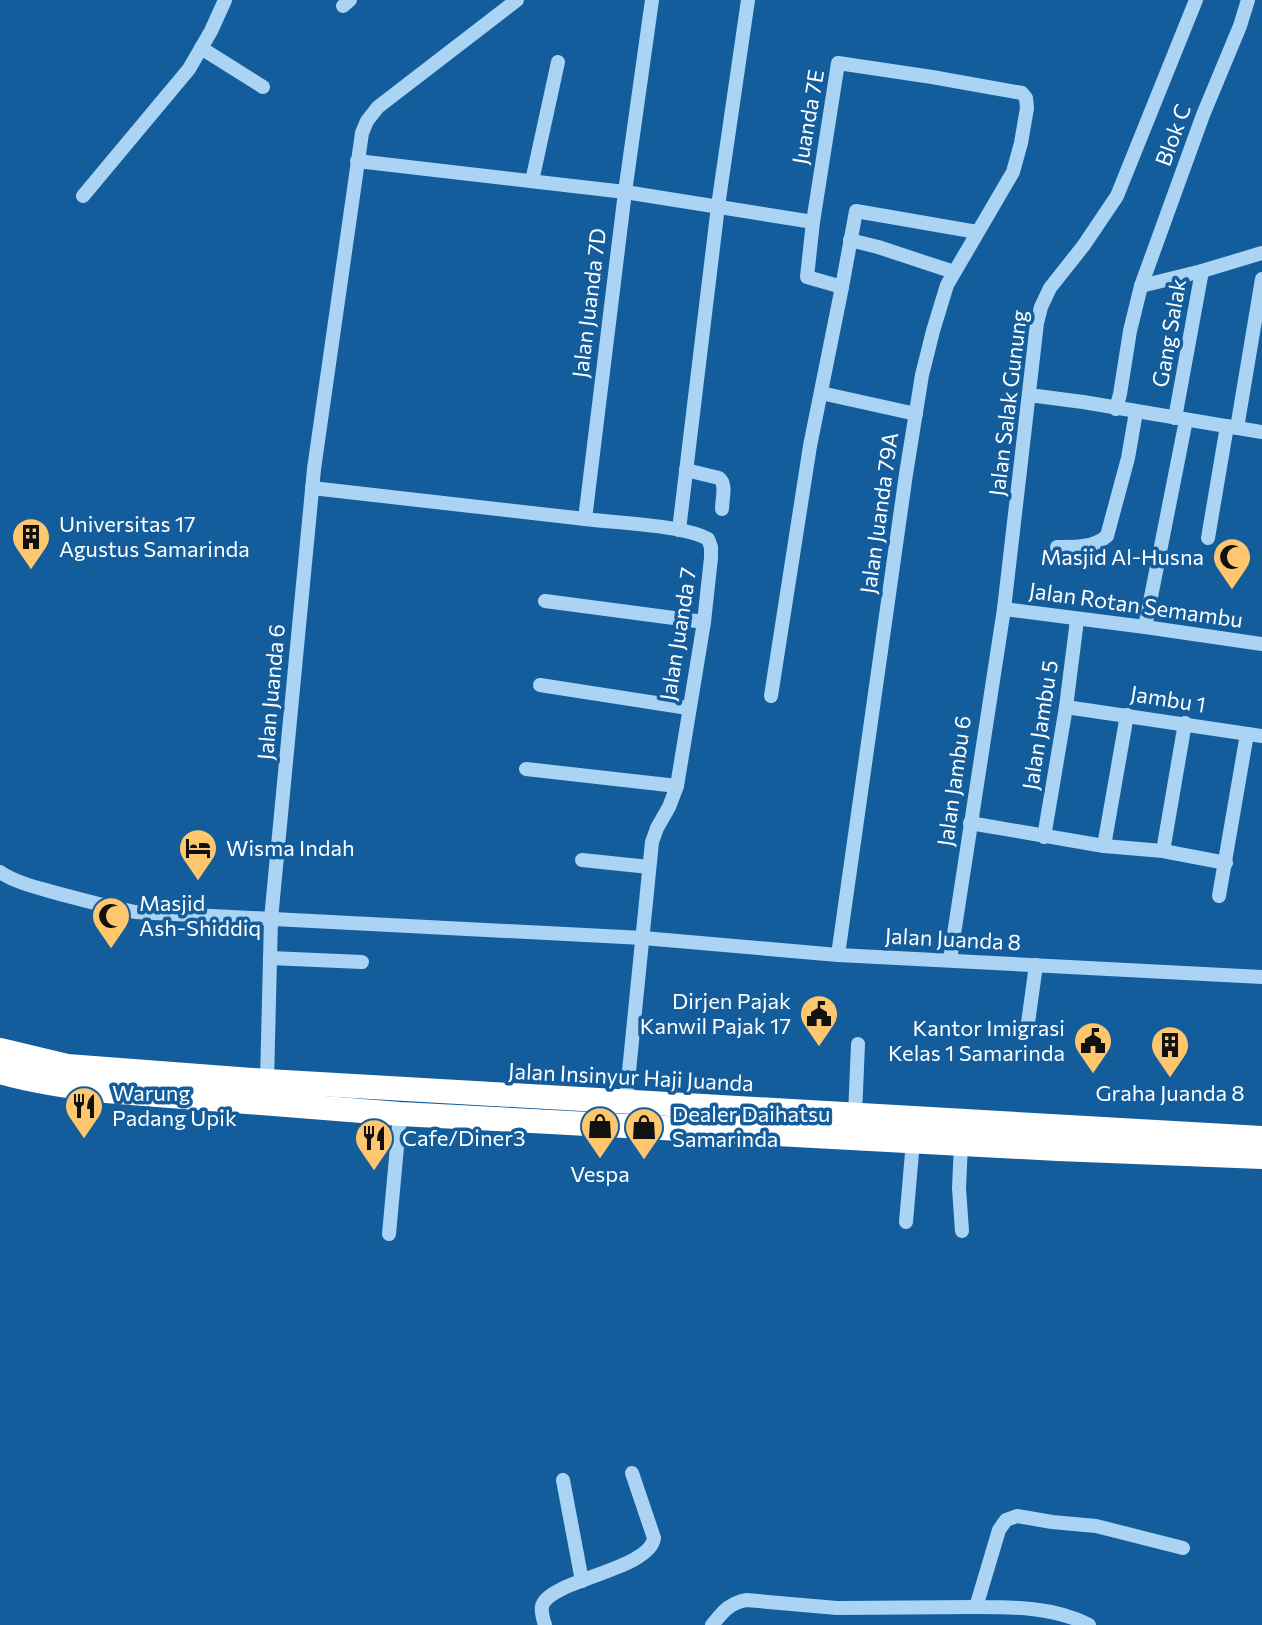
<svg xmlns="http://www.w3.org/2000/svg" width="1262" height="1625" viewBox="0 0 1262 1625" font-family="Commissioner,sans-serif">
	<style>
		.lines { fill: none; stroke-linecap: round; stroke-linejoin: round }
		.minor { stroke: #abd3f3; stroke-width: 14 }
		.highway { stroke: #fff; stroke-width: 24 }
		.labels { text-anchor: middle; stroke-width: 7; stroke-linejoin: round; paint-order: stroke }
		.street-label { font-size: 22px; fill: #fff; stroke: #145d9d }
		.poi-label { font-size: 22px; fill: #fff; stroke: #145d9d; text-anchor: start }
	</style>
	<rect width="100%" height="100%" fill="#145d9d"/>
	<g class="lines">
		<!-- minor -->
		<g class="minor">
			<path d="M 343,6 L 350,0"/>
			<path d="M 201,48 L 263,87"/>
			<path d="M 357,161 L 625,192 L 813,222"/>
			<path d="M 532,181 L 558,62"/>
			<path d="M 83,196 L 189,69 L 211,31 L 225,0"/>
			<path d="M 850,240 L 878,247 L 954,272"/>
			<path d="M 1141,286 L 1202,271 L 1262,253"/>
			<path d="M 821,393 L 916,414"/>
			<path d="M 1029,395 L 1083,402 L 1262,432"/>
			<path d="M 1116,409 L 1120,394 L 1130,331 L 1141,286 L 1203,115 L 1240,26 L 1248,0"/>
			<path d="M 1175,418 L 1202,271"/>
			<path d="M 1237,428 L 1262,279"/>
			<path d="M 686,470 L 719,478 C 727,484 722,499 722,509"/>
			<path d="M 312,488 L 585,519"/>
			<path d="M 679,530 L 718,206 L 748,0"/>
			<path d="M 1208,538 L 1227,426"/>
			<path d="M 1057,547 C 1075,547 1093,548 1107,536 L 1128,458 L 1136,412"/>
			<path d="M 545,601 L 704,622"/>
			<path d="M 1004,609 L 1145,627 L 1262,644"/>
			<path d="M 1145,627 L 1186,420"/>
			<path d="M 540,685 L 688,708"/>
			<path d="M 771,696 L 810,446 L 842,287"/>
			<path d="M 1066,707 L 1262,736"/>
			<path d="M 526,769 L 677,786"/>
			<path d="M 970,823 L 1104,846 L 1163,851 L 1226,863"/>
			<path d="M 1044,837 L 1066,707 L 1077,620"/>
			<path d="M 1104,846 L 1127,715"/>
			<path d="M 1163,851 L 1185,723"/>
			<path d="M 582,860 L 649,867"/>
			<path d="M 0,872 C 18,884 40,888 60,894 C 85,901 110,907 135,912 L 643,938 L 838,955 L 1262,977"/>
			<path d="M 1219,896 L 1247,734"/>
			<path d="M 838,955 L 906,474 L 922,375 L 933,331 L 947,285 L 1013,172 L 1021,143 L 1027,108 L 1026,98 L 1022,93 L 932,77 L 838,63 L 813,222 L 807,277 L 842,287 L 856,211 L 977,232"/>
			<path d="M 270,958 L 362,962"/>
			<path d="M 950,960 L 1004,609 L 1037,323 L 1041,307 L 1050,288 L 1084,245 L 1117,196 L 1196,0"/>
			<path d="M 1027,1030 L 1036,965"/>
			<path d="M 267,1081 L 271,919 L 314,469 L 362,133 L 367,121 L 378,107 L 517,0"/>
			<path d="M 626,1101 L 652,842 L 657,828 L 669,807 L 677,786 L 704,622 L 711,558 L 711,547 L 708,539 C 684,525 615,523 585,519 L 625,192 L 652,0"/>
			<path d="M 855,1115 L 858,1044"/>
			<path d="M 961,1144 L 959,1188 L 962,1231"/>
			<path d="M 906,1222 L 913,1141"/>
			<path d="M 389,1234 L 400,1114"/>
			<path d="M 563,1480 L 582,1581"/>
			<path d="M 545,1625 C 543,1619 541,1612 542,1606 C 549,1580 650,1570 654,1538 L 632,1473"/>
			<path d="M 712,1625 C 723,1612 728,1604 746,1600 L 837,1608 L 976,1607"/>
			<path d="M 1089,1625 C 1055,1607 1013,1607 976,1607 L 999,1530 L 1006,1520 L 1017,1516 L 1052,1522 L 1096,1526 L 1183,1548"/>
		</g>
		<!-- highway -->
		<g class="highway">
			<path d="M 0,1050 L 67,1066 L 267,1081 L 1262,1138"/>
			<path d="M 0,1072 C 35,1082 70,1087 106,1091 L 400,1114 L 1058,1149 L 1262,1157"/>
		</g>
	</g>
	<!-- icons -->
	<defs>
		<symbol id="building-pin" viewBox="-11 -11 22 30"><path d="M0 17L-7.5 6A9.5 9.5 0 1 1 7.5 6Z" fill="#ffc76d" stroke="#145d9d"/><path d="M-4-6H4V6H1V3H-1V6H-4ZM-2.5-4.3h1.7v1.8h-1.7ZM.8-4.3h1.7v1.8H.8ZM-2.5-1h1.7V.8h-1.7ZM.8-1h1.7V.8H.8Z" fill="#111"/></symbol>
		<symbol id="mosque-pin" viewBox="-11 -11 22 30"><path d="M0 17L-7.5 6A9.5 9.5 0 1 1 7.5 6Z" fill="#ffc76d" stroke="#145d9d"/><path d="M3.5-4.9A6 6 0 1 0 3.5 4.9A5 5 0 1 1 3.5-4.9Z" fill="#111"/></symbol>
		<symbol id="hotel-pin" viewBox="-11 -11 22 30"><path d="M0 17L-7.5 6A9.5 9.5 0 1 1 7.5 6Z" fill="#ffc76d" stroke="#145d9d"/><path d="M-6-4.5h1.5V1H6V5H4.5V3h-9V5H-6ZM-4 0a1.8 1.8 0 1 1 3.6 0ZM.5 0V-2.5h3Q6-2.5 6 0Z" fill="#111"/></symbol>
		<symbol id="civic-pin" viewBox="-11 -11 22 30"><path d="M0 17L-7.5 6A9.5 9.5 0 1 1 7.5 6Z" fill="#ffc76d" stroke="#145d9d"/><path d="M-.6-6.5H3V-4.5H.6V-3L4-1V1h2V6H-6V1h2V-1L-.6-3ZM-1.2 2.5V6h2.4V2.5Z" fill="#111"/></symbol>
		<symbol id="restaurant-pin" viewBox="-11 -11 22 30"><path d="M0 17L-7.5 6A9.5 9.5 0 1 1 7.5 6Z" fill="#ffc76d" stroke="#145d9d"/><path d="M-5-6h1v4h1v-4h1v4h1v-4h1v5L-1.5 .5V6h-2V.5L-5-1ZM5-6V6H3V1.5H1.5Q1.5-4 5-6Z" fill="#111"/></symbol>
		<symbol id="shop-pin" viewBox="-11 -11 22 30"><path d="M0 17L-7.5 6A9.5 9.5 0 1 1 7.5 6Z" fill="#ffc76d" stroke="#145d9d"/><path d="M-5-2.5h2.3a2.7 3.5 0 0 1 5.4 0H5L5.5 6h-11ZM-1.5-2.5h3a1.5 2.3 0 0 0-3 0Z" fill="#111"/></symbol>
	</defs>
	<g fill-rule="evenodd">
		<use href="#building-pin" x="9" y="515" width="44" height="60"/>
		<use href="#mosque-pin" x="1210" y="535" width="44" height="60"/>
		<use href="#hotel-pin" x="176" y="826" width="44" height="60"/>
		<use href="#mosque-pin" x="89" y="894" width="44" height="60"/>
		<use href="#civic-pin" x="797" y="992" width="44" height="60"/>
		<use href="#civic-pin" x="1071" y="1019" width="44" height="60"/>
		<use href="#building-pin" x="1148" y="1023" width="44" height="60"/>
		<use href="#restaurant-pin" x="62" y="1084" width="44" height="60"/>
		<use href="#shop-pin" x="578" y="1104" width="44" height="60"/>
		<use href="#shop-pin" x="622" y="1105" width="44" height="60"/>
		<use href="#restaurant-pin" x="352" y="1116" width="44" height="60"/>
	</g>
	<g class="labels">
		<!-- street labels -->
		<g class="street-label">
			<text transform="translate(808 117) rotate(-80)" y="8">Juanda 7E</text>
			<text transform="translate(1173 135) rotate(-70)" y="8">Blok C</text>
			<text transform="translate(589 303) rotate(-83)" y="8">Jalan Juanda 7D</text>
			<text transform="translate(1169 333) rotate(-80)" y="8">Gang Salak</text>
			<text transform="translate(1008 403) rotate(-83)" y="8">Jalan Salak Gunung</text>
			<text transform="translate(879 513) rotate(-82)" y="8">Jalan Juanda 79A</text>
			<text transform="translate(1136 605) rotate(8)" y="8">Jalan Rotan Semambu</text>
			<text transform="translate(678 634) rotate(-81)" y="8">Jalan Juanda 7</text>
			<text transform="translate(271 692) rotate(-85)" y="8">Jalan Juanda 6</text>
			<text transform="translate(1168 699) rotate(9)" y="8">Jambu 1</text>
			<text transform="translate(1040 725) rotate(-81)" y="8">Jalan Jambu 5</text>
			<text transform="translate(954 781) rotate(-82)" y="8">Jalan Jambu 6</text>
			<text transform="translate(953 939) rotate(3)" y="8">Jalan Juanda 8</text>
			<text transform="translate(631 1077) rotate(3)" y="8">Jalan Insinyur Haji Juanda</text>
		</g>
		<!-- poi labels -->
		<g class="poi-label">
			<text x="59" y="532">Universitas 17<tspan x="59" dy="25">Agustus Samarinda</tspan></text>
			<text x="1204" y="565" text-anchor="end">Masjid Al-Husna</text>
			<text x="226" y="856">Wisma Indah</text>
			<text x="139" y="911">Masjid<tspan x="139" dy="25">Ash-Shiddiq</tspan></text>
			<text x="791" y="1009" text-anchor="end">Dirjen Pajak<tspan x="791" dy="25">Kanwil Pajak 17</tspan></text>
			<text x="1065" y="1036" text-anchor="end">Kantor Imigrasi<tspan x="1065" dy="25">Kelas 1 Samarinda</tspan></text>
			<text x="112" y="1101">Warung<tspan x="112" dy="25">Padang Upik</tspan></text>
			<text x="1170" y="1101" text-anchor="middle">Graha Juanda 8</text>
			<text x="672" y="1122">Dealer Daihatsu<tspan x="672" dy="25">Samarinda</tspan></text>
			<text x="402" y="1146">Cafe/Diner3</text>
			<text x="600" y="1182" text-anchor="middle">Vespa</text>
		</g>
	</g>
</svg>
